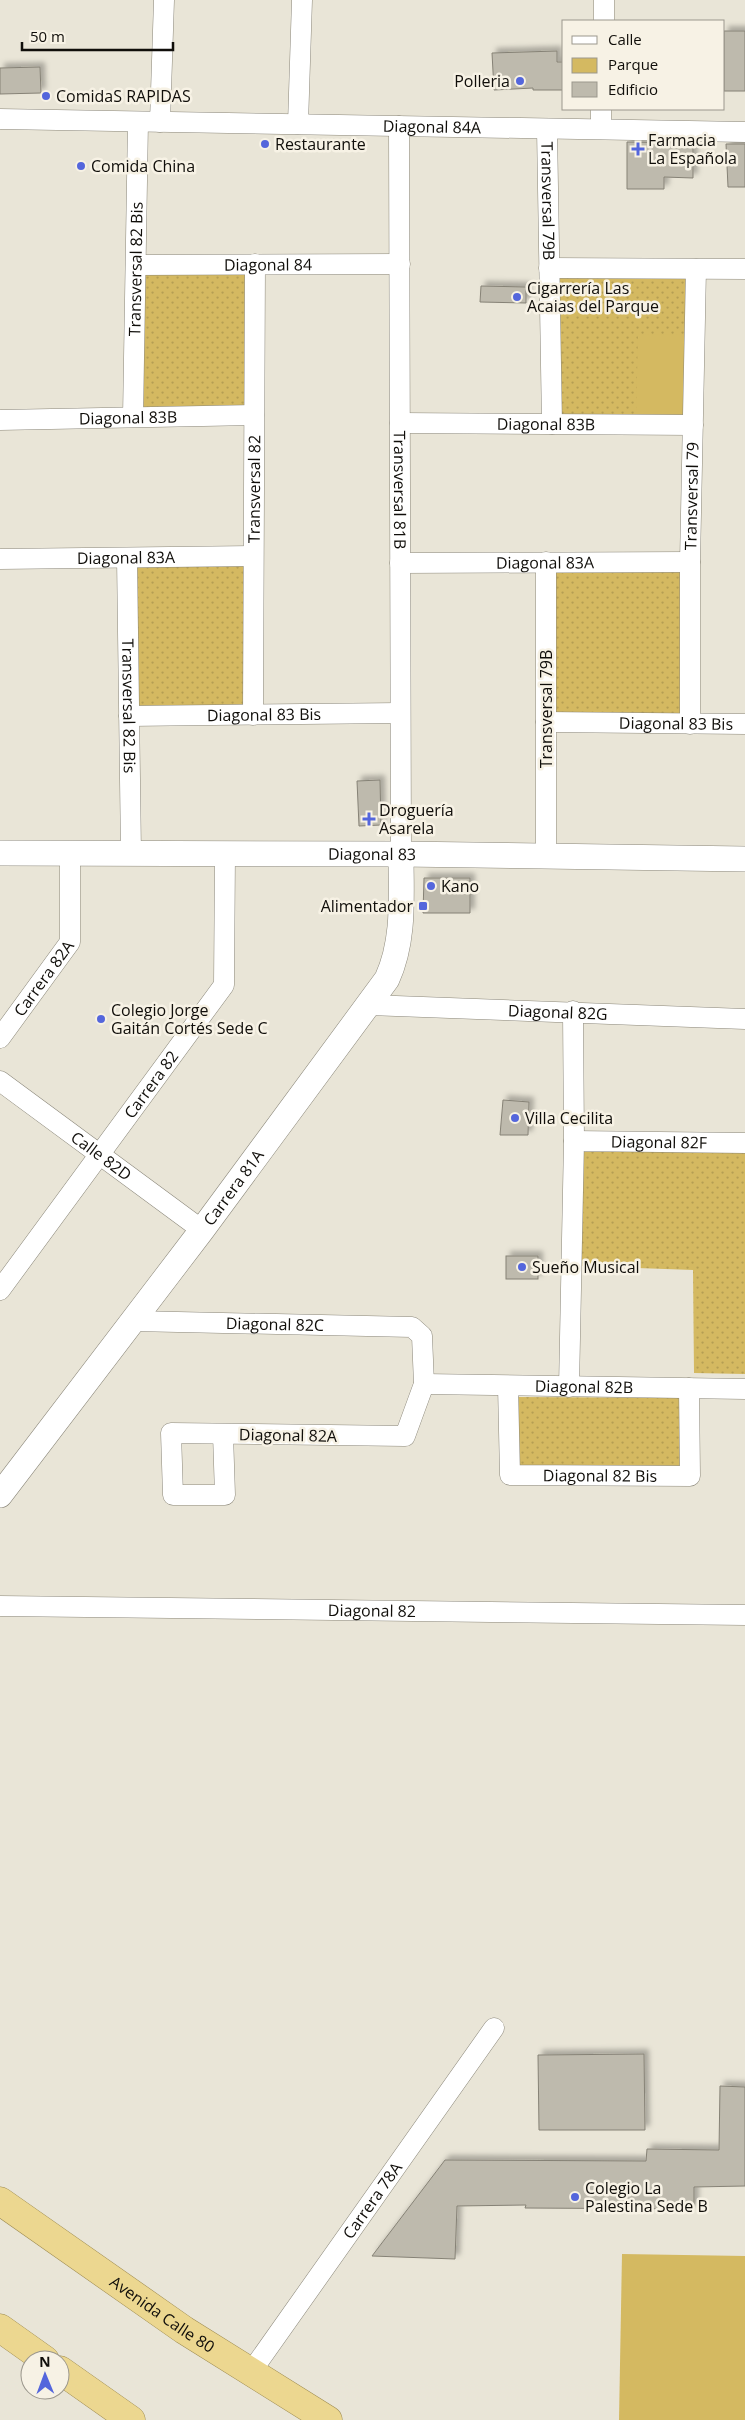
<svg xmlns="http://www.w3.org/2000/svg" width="745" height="2420" viewBox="0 0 745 2420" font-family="'Open Sans',sans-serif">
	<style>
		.green { fill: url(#green-dots) }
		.pitch { fill: #d4b961 }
		.building { fill: #bebaad; stroke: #868276; filter: url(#shadow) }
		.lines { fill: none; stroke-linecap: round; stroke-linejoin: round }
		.minor-casing { stroke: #8b877a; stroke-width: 21 }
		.tertiary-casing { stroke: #8b877a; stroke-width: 26 }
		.trunk-casing { stroke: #9c8a50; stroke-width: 29 }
		.minor { stroke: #fff; stroke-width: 20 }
		.tertiary { stroke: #fff; stroke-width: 25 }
		.trunk { stroke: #ecd790; stroke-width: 28 }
		.poi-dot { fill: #5466dc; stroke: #f7f2e5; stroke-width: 2 }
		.labels { text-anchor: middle; stroke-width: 5; stroke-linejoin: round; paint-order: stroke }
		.poi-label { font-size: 16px; fill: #100e0a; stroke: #f7f2e5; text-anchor: start }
		.street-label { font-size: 16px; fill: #100e0a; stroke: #f7f2e5 }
	</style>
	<defs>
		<pattern id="green-dots" width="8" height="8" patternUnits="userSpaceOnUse" patternTransform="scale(1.25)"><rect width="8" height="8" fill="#d4b961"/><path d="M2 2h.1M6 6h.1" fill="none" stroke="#b59e53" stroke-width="1.8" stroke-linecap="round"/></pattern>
		<filter id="shadow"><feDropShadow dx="4.5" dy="-4.5" stdDeviation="2.5" flood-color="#0004"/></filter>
	</defs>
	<rect width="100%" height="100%" fill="#e9e5d7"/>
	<!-- green -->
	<g class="green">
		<path d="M 255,264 L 254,415 L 133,417 L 136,265 Z"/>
		<path d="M 549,268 L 696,269 L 693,425 L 552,424 Z"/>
		<path d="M 253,556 L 253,715 L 129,716 L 127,558 Z"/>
		<path d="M 546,562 L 690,562 L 690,724 L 546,722 Z"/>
		<path d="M 581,1152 L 745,1152 L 745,1374 L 694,1373 L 693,1270 L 581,1266 Z"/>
		<path d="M 515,1397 L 683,1398 L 682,1467 L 517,1465 Z"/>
	</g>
	<!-- pitch -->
	<g class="pitch">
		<path d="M 638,334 L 687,335 L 685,417 L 636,416 Z"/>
		<path d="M 622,2254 L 745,2256 L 745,2420 L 619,2420 Z"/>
	</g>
	<!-- building -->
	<g class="building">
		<rect x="724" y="31" width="21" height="60"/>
		<path d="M 557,51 L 557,62 L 564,62 L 564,90 L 533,90 L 533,88 L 494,90 L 492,53 Z"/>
		<path d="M 40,67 L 41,93 L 0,94 L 0,68 Z"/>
		<path d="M 627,142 L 693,143 L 693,178 L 664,177 L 664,189 L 627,189 Z"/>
		<path d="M 726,144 L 745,144 L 745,187 L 728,187 Z"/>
		<path d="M 481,286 L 526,287 L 526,303 L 480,302 Z"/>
		<path d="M 380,780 L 381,825 L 359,826 L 357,781 Z"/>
		<path d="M 424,878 L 470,878 L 470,913 L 423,913 Z"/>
		<path d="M 503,1100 L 529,1102 L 528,1135 L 500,1135 Z"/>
		<rect x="506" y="1256" width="32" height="23"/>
		<path d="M 644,2054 L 645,2130 L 539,2130 L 538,2055 Z"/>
		<path d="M 720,2086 L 745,2087 L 745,2186 L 694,2187 L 694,2209 L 525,2208 L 526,2205 L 457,2206 L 455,2259 L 372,2256 L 445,2160 L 646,2161 L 647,2149 L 719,2150 Z"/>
	</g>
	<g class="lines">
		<defs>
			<g id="minor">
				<path d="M 604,21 L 604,0"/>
				<path id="s1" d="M 0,119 L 745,132"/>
				<path d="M 160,122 L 164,0"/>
				<path d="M 298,124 L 302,0"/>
				<path id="s2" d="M 399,126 L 401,854"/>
				<path id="s3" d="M 547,129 L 552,424"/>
				<path d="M 601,129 L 601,109"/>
				<path id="s4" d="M 136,265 L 400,264"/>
				<path d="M 549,268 L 745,269"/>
				<path id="s5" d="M 133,417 L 138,122"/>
				<path id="s6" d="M 0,420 L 254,415"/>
				<path id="s7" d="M 400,423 L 693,425"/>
				<path id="s8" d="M 127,558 L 131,853"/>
				<path id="s9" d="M 0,559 L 253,556"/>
				<path id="s10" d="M 400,563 L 690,562"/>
				<path id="s11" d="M 253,715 L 255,264"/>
				<path id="s12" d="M 129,716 L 400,713"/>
				<path id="s13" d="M 546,722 L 745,724"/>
				<path id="s14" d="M 690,724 L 690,562 L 696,269"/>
				<path d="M 546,856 L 546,562"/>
				<path id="s15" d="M 369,1005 L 745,1019"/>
				<path id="s16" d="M 0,1038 L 70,942 L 70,853"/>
				<path id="s17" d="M 0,1081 L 202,1230"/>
				<path id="s18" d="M 574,1141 L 745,1143"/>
				<path id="s19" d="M 0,1290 L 224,985 L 225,854"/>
				<path id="s20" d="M 133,1321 L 412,1327 L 422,1336 L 424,1384 L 405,1436 L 171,1433 L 173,1495 L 225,1495 L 223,1434"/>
				<path id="s21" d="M 424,1384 L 745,1389"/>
				<path id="s22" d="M 508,1386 L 510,1475 L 690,1476 L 689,1388"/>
				<path d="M 569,1387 L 574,1141 L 573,1011"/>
				<path id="s23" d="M 0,1606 L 745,1615"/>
				<path id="s24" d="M 251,2372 L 494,2028"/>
			</g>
			<g id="tertiary">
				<path id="s25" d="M 0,853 L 401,854 L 745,859"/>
				<path id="s26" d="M 0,1495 L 202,1230 L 387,979 C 405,940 401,896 401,854"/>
			</g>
			<g id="trunk">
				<path id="s27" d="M 0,2201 L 184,2330 L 328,2420"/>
				<path d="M 0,2328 L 45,2360"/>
				<path d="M 60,2370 L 131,2420"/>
			</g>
		</defs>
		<!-- minor casing -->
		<use href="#minor" class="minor-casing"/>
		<!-- tertiary casing -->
		<use href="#tertiary" class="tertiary-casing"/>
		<!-- trunk casing -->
		<use href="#trunk" class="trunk-casing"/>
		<!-- minor -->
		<use href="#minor" class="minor"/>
		<!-- tertiary -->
		<use href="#tertiary" class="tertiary"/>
		<!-- trunk -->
		<use href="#trunk" class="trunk"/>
	</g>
	<!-- markers -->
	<g class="poi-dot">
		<circle cx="520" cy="81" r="5"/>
		<circle cx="46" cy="96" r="5"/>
		<circle cx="265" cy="144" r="5"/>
		<path d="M635.5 141.5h5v5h5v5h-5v5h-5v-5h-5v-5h5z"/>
		<circle cx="81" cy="166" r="5"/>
		<circle cx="517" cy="297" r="5"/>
		<path d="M366.5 811.5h5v5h5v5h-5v5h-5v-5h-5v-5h5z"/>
		<circle cx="431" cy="886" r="5"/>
		<rect x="418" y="901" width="10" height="10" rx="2.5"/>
		<circle cx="101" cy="1019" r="5"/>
		<circle cx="515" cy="1118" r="5"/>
		<circle cx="522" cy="1267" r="5"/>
		<circle cx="575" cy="2197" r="5"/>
	</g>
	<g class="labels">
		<!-- poi labels -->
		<g class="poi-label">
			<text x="510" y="87" text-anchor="end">Polleria</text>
			<text x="56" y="102">ComidaS RAPIDAS</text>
			<text x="648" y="146">Farmacia<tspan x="648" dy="18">La Española</tspan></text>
			<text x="275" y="150">Restaurante</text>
			<text x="91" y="172">Comida China</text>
			<text x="527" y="294">Cigarrería Las<tspan x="527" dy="18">Acaias del Parque</tspan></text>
			<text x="379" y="816">Droguería<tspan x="379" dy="18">Asarela</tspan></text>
			<text x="441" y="892">Kano</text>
			<text x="413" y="912" text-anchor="end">Alimentador</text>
			<text x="111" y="1016">Colegio Jorge<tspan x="111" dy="18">Gaitán Cortés Sede C</tspan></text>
			<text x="525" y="1124">Villa Cecilita</text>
			<text x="532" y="1273">Sueño Musical</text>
			<text x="585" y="2194">Colegio La<tspan x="585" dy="18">Palestina Sede B</tspan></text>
		</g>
		<!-- street labels -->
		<g class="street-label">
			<text dy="6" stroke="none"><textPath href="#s1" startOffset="432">Diagonal 84A</textPath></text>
			<text dy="6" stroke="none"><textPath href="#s3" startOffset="72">Transversal 79B</textPath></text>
			<text dy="6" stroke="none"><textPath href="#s4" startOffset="132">Diagonal 84</textPath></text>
			<text dy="6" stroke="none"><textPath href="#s5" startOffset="148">Transversal 82 Bis</textPath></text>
			<text dy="6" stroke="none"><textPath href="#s6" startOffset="128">Diagonal 83B</textPath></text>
			<text dy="6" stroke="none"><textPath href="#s7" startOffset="146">Diagonal 83B</textPath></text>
			<text dy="6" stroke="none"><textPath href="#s11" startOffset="226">Transversal 82</textPath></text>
			<text dy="6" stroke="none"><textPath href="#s2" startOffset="364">Transversal 81B</textPath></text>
			<text dy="6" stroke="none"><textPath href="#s14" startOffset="228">Transversal 79</textPath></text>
			<text dy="6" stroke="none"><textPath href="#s9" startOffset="126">Diagonal 83A</textPath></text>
			<text dy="6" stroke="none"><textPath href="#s10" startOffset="145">Diagonal 83A</textPath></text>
			<text dy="6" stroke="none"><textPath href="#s8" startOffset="148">Transversal 82 Bis</textPath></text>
			<text transform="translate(546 709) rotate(-90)" y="6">Transversal 79B</text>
			<text dy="6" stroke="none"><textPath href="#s12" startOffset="135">Diagonal 83 Bis</textPath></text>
			<text dy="6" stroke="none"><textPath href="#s13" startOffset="130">Diagonal 83 Bis</textPath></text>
			<text dy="6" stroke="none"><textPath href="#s25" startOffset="372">Diagonal 83</textPath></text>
			<text dy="6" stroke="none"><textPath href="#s16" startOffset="74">Carrera 82A</textPath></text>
			<text dy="6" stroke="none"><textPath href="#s15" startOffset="189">Diagonal 82G</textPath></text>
			<text dy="6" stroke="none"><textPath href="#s19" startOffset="255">Carrera 82</textPath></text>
			<text dy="6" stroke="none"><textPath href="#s18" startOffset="85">Diagonal 82F</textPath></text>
			<text dy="6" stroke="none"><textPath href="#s17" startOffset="126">Calle 82D</textPath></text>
			<text dy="6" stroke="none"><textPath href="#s26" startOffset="386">Carrera 81A</textPath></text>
			<text dy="6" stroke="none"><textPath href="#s20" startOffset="142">Diagonal 82C</textPath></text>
			<text dy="6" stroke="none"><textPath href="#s21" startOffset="160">Diagonal 82B</textPath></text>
			<text transform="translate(288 1435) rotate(1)" y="6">Diagonal 82A</text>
			<text dy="6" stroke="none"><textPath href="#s22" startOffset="179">Diagonal 82 Bis</textPath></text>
			<text dy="6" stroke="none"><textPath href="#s23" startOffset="372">Diagonal 82</textPath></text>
			<text dy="6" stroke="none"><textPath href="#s24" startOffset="210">Carrera 78A</textPath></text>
			<text dy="6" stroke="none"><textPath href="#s27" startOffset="198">Avenida Calle 80</textPath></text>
		</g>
	</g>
	<!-- legend -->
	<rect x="562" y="20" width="162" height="90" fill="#f7f2e5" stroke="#9b978d"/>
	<rect x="572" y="36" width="25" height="8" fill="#ffffff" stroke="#9b978d"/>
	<text x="608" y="45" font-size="15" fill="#100e0a">Calle</text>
	<rect x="572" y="58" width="25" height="15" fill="#d4b961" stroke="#9b978d"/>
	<text x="608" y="70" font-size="15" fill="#100e0a">Parque</text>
	<rect x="572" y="82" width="25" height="15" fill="#bebaad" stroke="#9b978d"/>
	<text x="608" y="95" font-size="15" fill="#100e0a">Edificio</text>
	<!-- north arrow -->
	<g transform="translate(45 2375) rotate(359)"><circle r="24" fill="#f7f2e5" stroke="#9b978d"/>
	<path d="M0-4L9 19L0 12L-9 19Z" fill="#5466dc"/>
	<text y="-8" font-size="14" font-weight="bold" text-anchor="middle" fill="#100e0a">N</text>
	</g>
	<!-- scale -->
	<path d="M22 42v8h151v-8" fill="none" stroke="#100e0a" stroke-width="2.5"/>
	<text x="30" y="42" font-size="15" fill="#100e0a" stroke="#f7f2e5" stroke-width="4" paint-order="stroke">50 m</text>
</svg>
